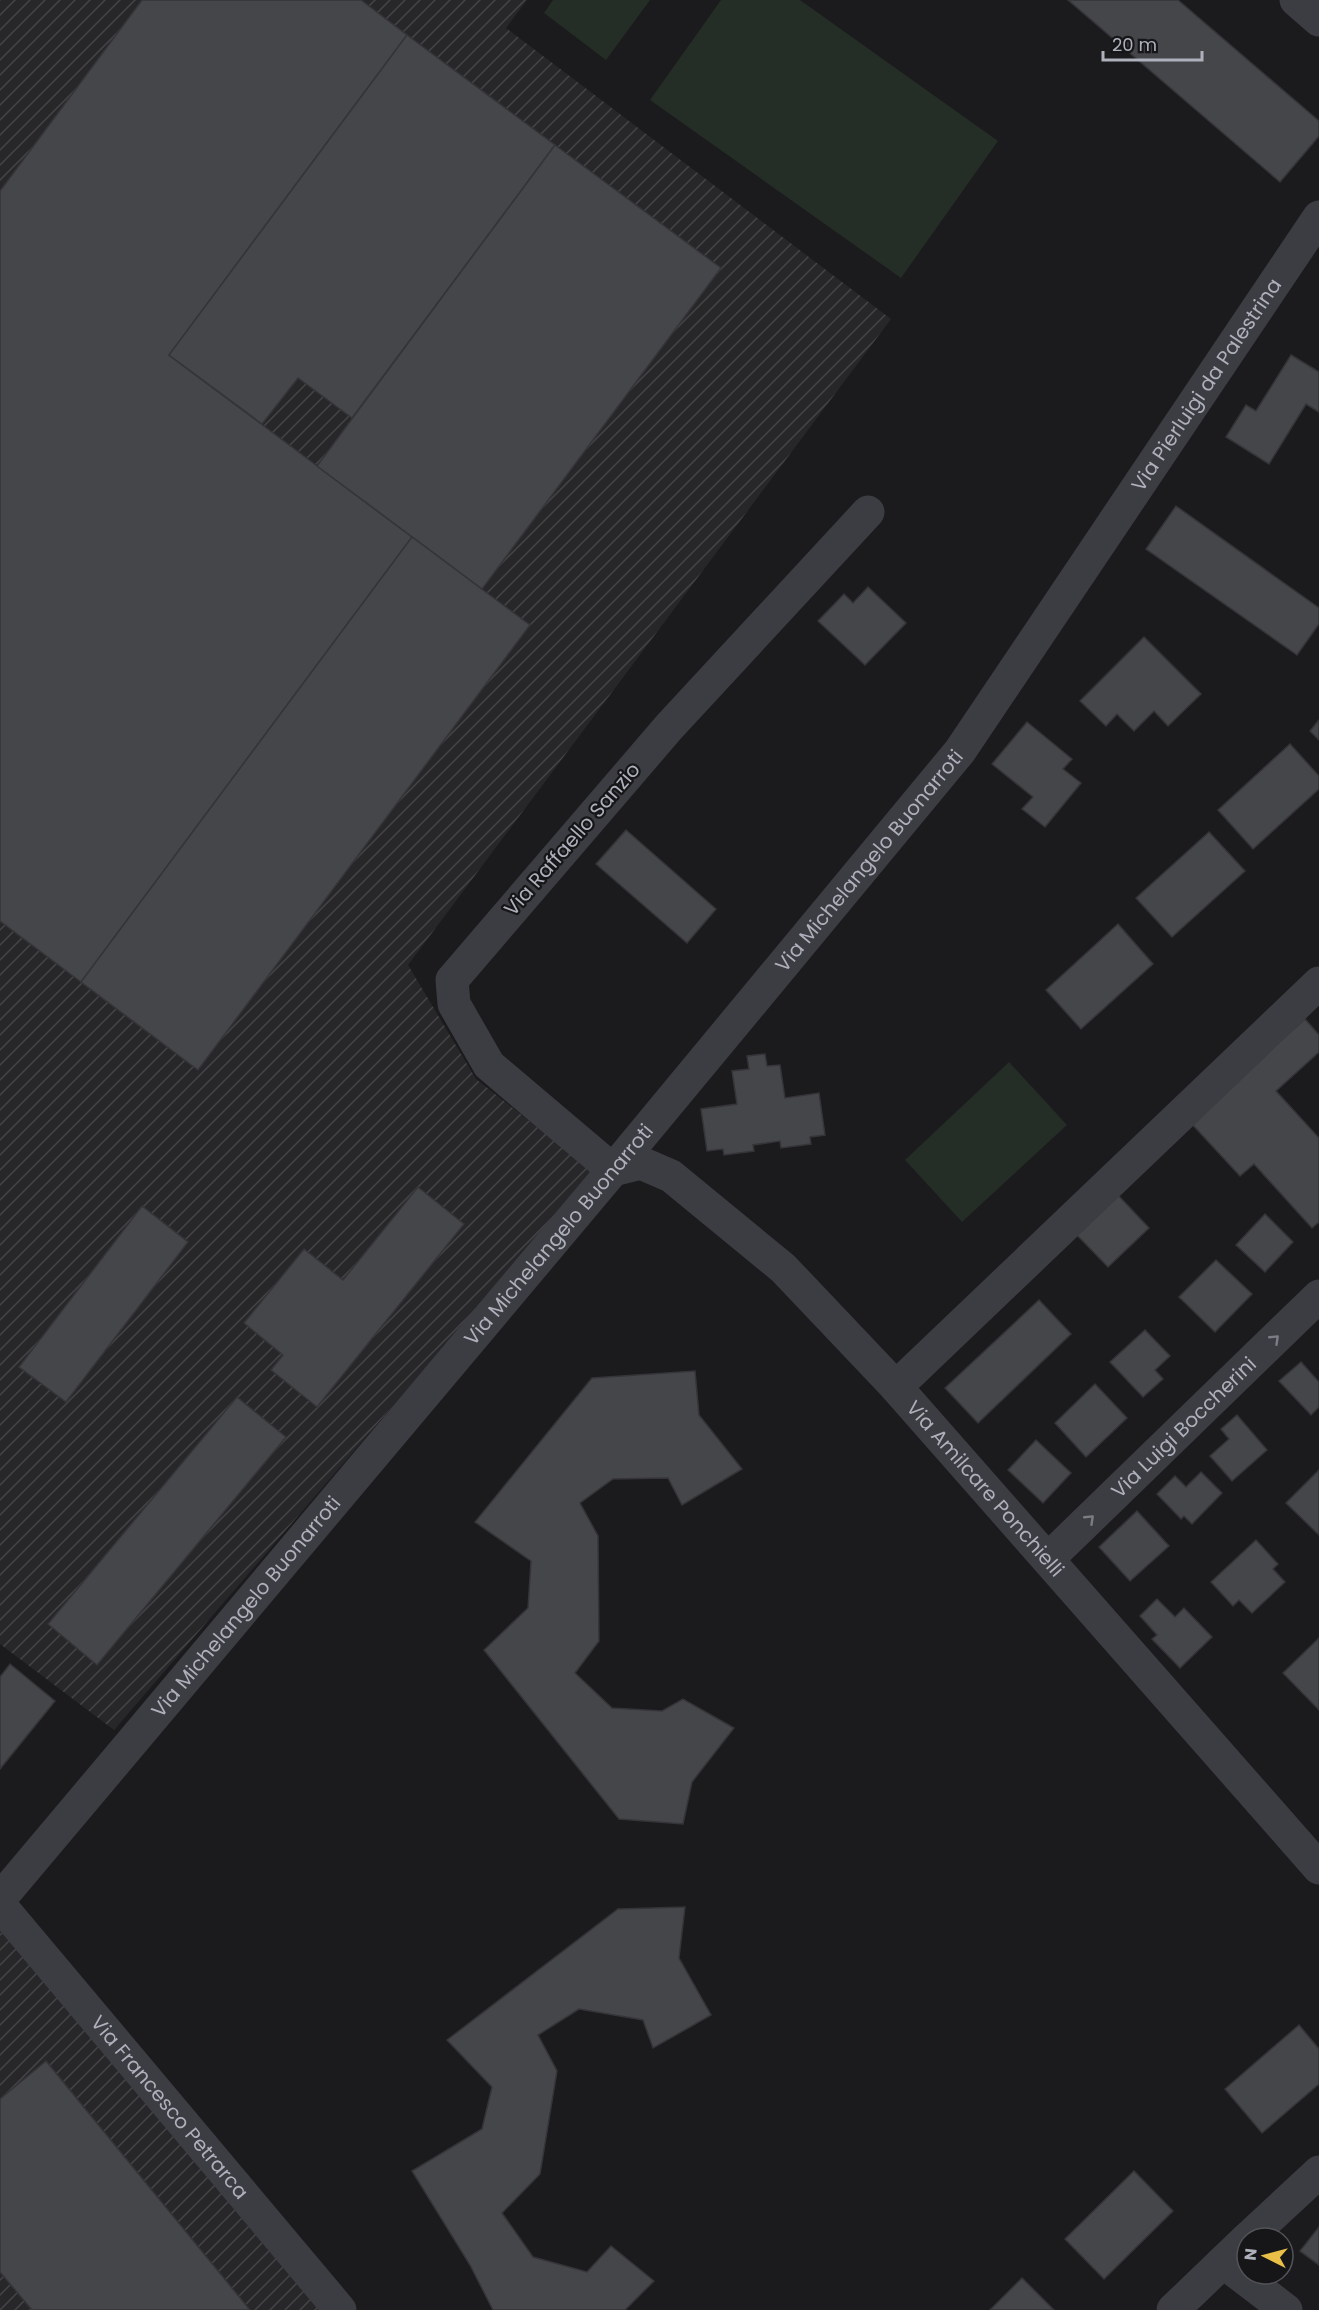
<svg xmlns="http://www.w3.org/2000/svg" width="1319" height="2310" viewBox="0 0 1319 2310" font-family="Poppins,sans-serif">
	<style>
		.industrial { fill: url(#industrial-furrows) }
		.green { fill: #252d27 }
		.building { fill: #45464a; stroke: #353539; stroke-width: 1.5 }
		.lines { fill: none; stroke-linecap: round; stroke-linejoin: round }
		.minor { stroke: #3c3d42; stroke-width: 33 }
		.oneway { stroke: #7b7d85 }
		.labels { text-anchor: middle; stroke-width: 4.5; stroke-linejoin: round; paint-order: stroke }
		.street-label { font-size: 20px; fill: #aeb1bc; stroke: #161618 }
	</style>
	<defs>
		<pattern id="industrial-furrows" width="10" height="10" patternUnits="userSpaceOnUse" patternTransform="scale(1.5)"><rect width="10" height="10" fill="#27272a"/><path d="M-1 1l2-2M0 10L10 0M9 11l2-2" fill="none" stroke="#444447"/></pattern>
	</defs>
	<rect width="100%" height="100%" fill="#1b1b1d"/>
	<!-- industrial -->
	<g class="industrial">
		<path d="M 0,0 L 527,0 L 506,28 L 891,319 L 408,965 L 476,1079 L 594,1172 L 114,1730 L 0,1644 Z"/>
		<path d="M 0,1930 L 325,2310 L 0,2310 Z"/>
	</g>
	<!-- green -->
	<g class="green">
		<path d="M 553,0 L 650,0 L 606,60 L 544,13 Z"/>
		<path d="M 721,0 L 800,0 L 998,141 L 901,278 L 650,100 Z"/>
		<path d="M 1009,1062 L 1067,1125 L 962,1222 L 905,1160 Z"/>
	</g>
	<!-- building -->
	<g class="building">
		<path d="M 142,0 L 361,0 L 407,35 L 169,355 L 412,537 L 81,982 L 0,921 L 0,191 Z"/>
		<path d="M 1068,0 L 1178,0 L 1319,121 L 1319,136 L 1280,182 Z"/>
		<path d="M 407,35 L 555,145 L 352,418 L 298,378 L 262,424 L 169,355 Z"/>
		<path d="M 555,145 L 721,268 L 482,589 L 317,466 Z"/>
		<path d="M 1291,355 L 1319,372 L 1319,412 L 1306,404 L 1269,464 L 1226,437 L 1246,405 L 1256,411 Z"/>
		<path d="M 1176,506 L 1319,608 L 1319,624 L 1297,655 L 1146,549 Z"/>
		<path d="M 412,537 L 530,625 L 198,1070 L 81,982 Z"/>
		<path d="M 868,587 L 906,623 L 865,665 L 818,621 L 844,594 L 853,603 Z"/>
		<path d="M 1144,637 L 1201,694 L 1168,726 L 1154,711 L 1134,731 L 1117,714 L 1106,726 L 1080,701 Z"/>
		<path d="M 1319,720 L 1319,740 L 1310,731 Z"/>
		<path d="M 1027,722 L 1072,759 L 1063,769 L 1081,783 L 1045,827 L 1022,809 L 1033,797 L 992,764 Z"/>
		<path d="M 1290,744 L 1319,776 L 1319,789 L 1253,849 L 1218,810 Z"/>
		<path d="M 626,830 L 716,909 L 687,943 L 596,864 Z"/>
		<path d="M 1209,832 L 1245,871 L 1172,937 L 1136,898 Z"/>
		<path d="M 1118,924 L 1153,964 L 1081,1029 L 1046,990 Z"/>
		<path d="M 1305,1019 L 1319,1035 L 1319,1052 L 1276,1091 L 1319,1138 L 1319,1222 L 1312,1228 L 1254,1164 L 1240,1176 L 1190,1122 Z"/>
		<path d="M 765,1054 L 767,1066 L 780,1065 L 785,1098 L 819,1093 L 825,1135 L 810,1137 L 811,1144 L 781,1148 L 780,1141 L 753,1145 L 754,1151 L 724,1155 L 723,1149 L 707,1151 L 701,1109 L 737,1104 L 732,1071 L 749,1069 L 747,1056 Z"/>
		<path d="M 418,1187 L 464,1224 L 317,1407 L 271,1370 L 283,1355 L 244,1323 L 304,1249 L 343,1280 Z"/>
		<path d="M 1116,1193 L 1149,1228 L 1108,1267 L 1075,1233 Z"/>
		<path d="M 142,1206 L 188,1242 L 66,1402 L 19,1367 Z"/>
		<path d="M 1265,1214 L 1293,1242 L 1265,1272 L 1236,1245 Z"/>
		<path d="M 1216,1260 L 1252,1294 L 1215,1332 L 1179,1297 Z"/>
		<path d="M 1039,1300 L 1071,1334 L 978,1423 L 945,1388 Z"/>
		<path d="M 1145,1330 L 1170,1356 L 1155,1370 L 1163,1379 L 1143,1397 L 1110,1362 Z"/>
		<path d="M 1301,1362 L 1319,1382 L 1319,1407 L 1311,1415 L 1279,1381 Z"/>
		<path d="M 695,1371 L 699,1415 L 742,1469 L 682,1505 L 668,1478 L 613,1479 L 580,1503 L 598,1536 L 599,1641 L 575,1673 L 612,1708 L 662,1711 L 683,1699 L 734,1728 L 692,1782 L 683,1824 L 619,1819 L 484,1650 L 528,1608 L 531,1561 L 475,1522 L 592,1378 Z"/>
		<path d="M 1095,1384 L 1127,1418 L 1086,1457 L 1055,1423 Z"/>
		<path d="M 237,1397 L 286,1437 L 97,1665 L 48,1624 Z"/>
		<path d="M 1237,1415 L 1267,1450 L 1232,1481 L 1210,1456 L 1229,1439 L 1221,1429 Z"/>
		<path d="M 1036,1440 L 1071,1473 L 1043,1503 L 1008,1470 Z"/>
		<path d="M 1319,1470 L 1319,1535 L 1286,1503 Z"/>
		<path d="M 1201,1472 L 1222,1493 L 1192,1524 L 1184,1516 L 1181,1519 L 1157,1494 L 1175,1476 L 1186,1487 Z"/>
		<path d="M 1137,1511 L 1169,1546 L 1130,1581 L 1099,1547 Z"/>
		<path d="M 1256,1540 L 1278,1564 L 1273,1569 L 1285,1582 L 1252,1613 L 1239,1600 L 1233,1606 L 1211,1582 Z"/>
		<path d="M 1157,1599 L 1175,1617 L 1184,1608 L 1212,1637 L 1180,1668 L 1152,1639 L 1157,1635 L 1140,1616 Z"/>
		<path d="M 1319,1638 L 1319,1710 L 1283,1673 Z"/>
		<path d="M 10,1664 L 55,1701 L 0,1769 L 0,1677 Z"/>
		<path d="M 685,1907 L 679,1958 L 711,2015 L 653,2048 L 643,2020 L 579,2009 L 538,2035 L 557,2071 L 540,2174 L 502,2213 L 533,2257 L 587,2272 L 611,2246 L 654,2281 L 625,2310 L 493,2310 L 470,2265 L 412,2171 L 482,2129 L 492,2087 L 447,2040 L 618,1909 Z"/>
		<path d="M 1299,2025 L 1319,2049 L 1319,2084 L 1262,2133 L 1225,2089 Z"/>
		<path d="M 46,2061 L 250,2310 L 32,2310 L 0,2272 L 0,2099 Z"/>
		<path d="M 1134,2171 L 1173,2211 L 1104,2279 L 1065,2239 Z"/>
		<path d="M 1319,2227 L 1319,2265 L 1300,2251 Z"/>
		<path d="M 1022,2278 L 1054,2310 L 990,2310 Z"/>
	</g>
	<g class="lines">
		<!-- minor -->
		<g class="minor">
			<path d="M 1296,0 L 1319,20"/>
			<path id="s1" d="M 868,512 L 669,727 L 452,980 L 454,1004 L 489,1065 L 613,1170 L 641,1163 L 671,1176 L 783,1268 L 896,1387 L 1319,1868"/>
			<path d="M 896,1387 L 1319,983"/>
			<path id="s2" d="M 1048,1559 L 1319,1296"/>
			<path id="s3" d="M 0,1899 L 613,1170 L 960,751 L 1319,217"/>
			<path id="s4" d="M 0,1905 L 340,2310"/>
			<path d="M 1248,2238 L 1319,2172"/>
			<path d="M 1223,2262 L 1286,2310"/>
			<path d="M 1173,2310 L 1247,2239"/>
		</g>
	</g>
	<!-- one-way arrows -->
	<defs><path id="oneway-chevron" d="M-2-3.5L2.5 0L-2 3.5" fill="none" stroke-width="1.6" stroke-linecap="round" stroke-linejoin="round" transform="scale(1.5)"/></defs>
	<g class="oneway">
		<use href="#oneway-chevron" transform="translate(1275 1339) rotate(-44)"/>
		<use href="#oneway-chevron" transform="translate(1090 1519) rotate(-44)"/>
	</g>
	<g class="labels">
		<!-- street labels -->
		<g class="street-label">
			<text dy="7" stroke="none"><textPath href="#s3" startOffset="1938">Via Pierluigi da Palestrina</textPath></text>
			<text transform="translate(572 839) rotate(-49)" y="7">Via Raffaello Sanzio</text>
			<text dy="7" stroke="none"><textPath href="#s3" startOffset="1354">Via Michelangelo Buonarroti</textPath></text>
			<text dy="7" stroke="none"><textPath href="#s3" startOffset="868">Via Michelangelo Buonarroti</textPath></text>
			<text dy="7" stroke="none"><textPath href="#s2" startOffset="189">Via Luigi Boccherini</textPath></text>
			<text dy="7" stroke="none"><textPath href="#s1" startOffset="1389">Via Amilcare Ponchielli</textPath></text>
			<text dy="7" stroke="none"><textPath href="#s3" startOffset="382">Via Michelangelo Buonarroti</textPath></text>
			<text dy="7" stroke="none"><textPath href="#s4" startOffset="264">Via Francesco Petrarca</textPath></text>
		</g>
	</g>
	<!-- north arrow -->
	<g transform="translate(1265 2256) rotate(276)"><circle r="28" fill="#161618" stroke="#53545a" stroke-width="1.5"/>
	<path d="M0-4.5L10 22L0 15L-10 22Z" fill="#e9bf47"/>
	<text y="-9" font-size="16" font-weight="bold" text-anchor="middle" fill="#aeb1bc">N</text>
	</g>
	<!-- scale -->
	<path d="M1103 51v9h99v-9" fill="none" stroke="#aeb1bc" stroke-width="3"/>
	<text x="1112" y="51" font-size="18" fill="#aeb1bc" stroke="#161618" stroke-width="4.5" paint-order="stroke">20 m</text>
</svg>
